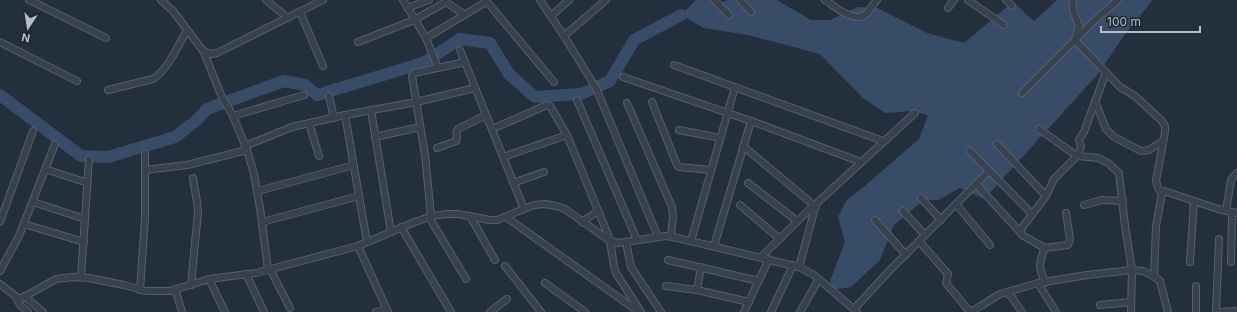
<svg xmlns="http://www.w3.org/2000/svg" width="1237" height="312" viewBox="0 0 1237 312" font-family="Inter,sans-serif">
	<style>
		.water { fill: #394c67 }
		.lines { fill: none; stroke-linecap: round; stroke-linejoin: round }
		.river { stroke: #394c67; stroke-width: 12 }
		.minor-casing { stroke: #565f6c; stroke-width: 8 }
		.minor { stroke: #38414e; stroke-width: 6 }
	</style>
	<rect width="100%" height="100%" fill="#242f3e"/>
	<!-- water -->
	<path class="water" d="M 696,0 L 720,0 L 722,2 L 728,0 L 777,0 L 811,20 L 830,20 L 858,7 L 877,8 L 927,33 L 964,43 L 1013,2 L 1034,21 L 1057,0 L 1153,0 L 1125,34 L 1098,74 L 984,199 L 960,188 L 938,200 L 924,200 L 894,225 L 880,260 L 851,287 L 826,291 L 845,242 L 838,217 L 846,201 L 866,185 L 919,139 L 928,115 L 911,111 L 885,113 L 863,98 L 820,54 L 748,35 L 704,28 L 681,15 Z"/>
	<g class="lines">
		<!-- river -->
		<path class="river" d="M 0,95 L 81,156 L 108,157 L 175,137 L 197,120 L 207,109 L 284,81 L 305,85 L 317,95 L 423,63 L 460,39 L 490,43 L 509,74 L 535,97 L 581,94 L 610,81 L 634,40 L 681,15"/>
		<defs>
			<g id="minor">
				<path d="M 29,0 L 106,38"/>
				<path d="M 161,0 L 173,11 L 204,52 L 212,54 L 217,53 L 323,0"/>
				<path d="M 266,0 L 288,18"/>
				<path d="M 403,0 L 426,38 L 438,68"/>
				<path d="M 540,0 L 564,36 L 596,88 L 658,237"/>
				<path d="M 714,0 L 729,15"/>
				<path d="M 740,0 L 751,12"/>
				<path d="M 825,0 C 834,6 854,23 865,15 C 869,11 873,5 877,0"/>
				<path d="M 968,0 L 1004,25"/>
				<path d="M 1006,0 L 1012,6"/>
				<path d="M 1073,0 C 1071,9 1076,18 1079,26 L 1075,40 L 1120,87 L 1135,96 L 1162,121 L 1165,126 L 1165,132 L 1156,181 L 1158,188 L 1162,194"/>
				<path d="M 407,8 L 429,0"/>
				<path d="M 948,8 L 954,0"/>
				<path d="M 300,12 L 323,66"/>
				<path d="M 551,16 L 569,0"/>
				<path d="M 564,36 L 606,0"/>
				<path d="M 426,38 L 484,3 L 488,3 L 554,82"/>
				<path d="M 0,42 L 77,81"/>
				<path d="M 358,42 L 414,20 L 446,2 L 465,15"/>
				<path d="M 203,50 L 221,95 L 233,116 L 247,150 L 254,174 L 260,208 L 268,269"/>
				<path d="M 460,50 L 524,209"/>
				<path d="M 674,65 L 883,141"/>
				<path d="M 623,77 L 751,121 L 861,162"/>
				<path d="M 108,90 L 153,79 C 167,71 179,44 187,30"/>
				<path d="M 1022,93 L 1095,20 L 1118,0"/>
				<path d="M 329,96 L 334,118"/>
				<path d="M 577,100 L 637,240"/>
				<path d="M 1095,101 L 1106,129 L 1114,137 L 1141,151 L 1149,150 L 1163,141"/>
				<path d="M 652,102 L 677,165 L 679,167 L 711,170"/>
				<path d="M 627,103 L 672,207 L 673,216 L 671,236"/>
				<path d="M 371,110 L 391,232"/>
				<path d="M 345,115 L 367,242"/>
				<path d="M 233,116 L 304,95"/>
				<path d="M 309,123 L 319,156"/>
				<path d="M 492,129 L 547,105 L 550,106 L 567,135 L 611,242"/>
				<path d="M 1039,129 L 1077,156 L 1098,158 L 1108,163 L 1119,173 L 1125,226 L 1132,270 L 1131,312"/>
				<path d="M 679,130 L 720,138"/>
				<path d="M 375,137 L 420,127"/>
				<path d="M 997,144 L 1046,196"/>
				<path d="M 245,146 L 292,127 L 345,115 L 416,102 L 475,88"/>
				<path d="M 743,146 L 816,207"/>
				<path d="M 437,148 L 456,141 C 459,137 454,133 458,129 L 486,115"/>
				<path d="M 970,151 L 1032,214"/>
				<path d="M 503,157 L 567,135"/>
				<path d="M 45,169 L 88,183"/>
				<path d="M 145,170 L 187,165 L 247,150"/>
				<path d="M 513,183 L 544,172"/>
				<path d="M 748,183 L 797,221"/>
				<path d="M 976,184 L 1021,233"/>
				<path d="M 258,191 L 354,165"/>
				<path d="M 921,198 L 941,220"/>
				<path d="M 33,202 L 85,219"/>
				<path d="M 956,204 L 990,245"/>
				<path d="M 740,205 L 780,239"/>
				<path d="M 1084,205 L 1102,200 L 1123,201"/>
				<path d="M 903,211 L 925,235"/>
				<path d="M 1226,211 L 1231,180 L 1234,176 L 1237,173"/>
				<path d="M 431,216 L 425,155 L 412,76 L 414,73 L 465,62"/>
				<path d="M 470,216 L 495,260"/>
				<path d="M 429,217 L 466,279"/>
				<path d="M 506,217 L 639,312"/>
				<path d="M 875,220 L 906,255"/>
				<path d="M 0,222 L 33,131"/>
				<path d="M 262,222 L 359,196"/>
				<path d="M 582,222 L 598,211"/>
				<path d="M 24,224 L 84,242"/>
				<path d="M 401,227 L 451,312"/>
				<path d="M 610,241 L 614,266 L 616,273 L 641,312"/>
				<path d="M 691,241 L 735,87"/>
				<path d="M 919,241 L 948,274 L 946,283 L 970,312"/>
				<path d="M 626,242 L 631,267 L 661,312"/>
				<path d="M 358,246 L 388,312"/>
				<path d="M 714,246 L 751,121"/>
				<path d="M 1044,248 L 1068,245 L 1070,239 L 1066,213"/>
				<path d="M 761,257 L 814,205"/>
				<path d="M 668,260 L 759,281"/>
				<path d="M 1190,262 L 1194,201"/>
				<path d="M 1231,262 L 1232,212"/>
				<path d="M 505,266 L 541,312"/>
				<path d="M 799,267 L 815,208 L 817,203 L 915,113"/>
				<path d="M 270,269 L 290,308"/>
				<path d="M 0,271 L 19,236 L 55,144"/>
				<path d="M 246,274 L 264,312"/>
				<path d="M 1154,276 L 1156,226 L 1162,194 L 1164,191 L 1218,209 L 1237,213"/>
				<path d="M 81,277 L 89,159"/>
				<path d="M 209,279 L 256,273 L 358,246 L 415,222 L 432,216 L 447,214 L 458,214 L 490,220 L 497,220 L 534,205 L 545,204 L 556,206 L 565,209 L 610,241 L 618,243 L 666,236 L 673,237 L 799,267 L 814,275 L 857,312"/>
				<path d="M 545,283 L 585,312"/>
				<path d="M 1038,283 L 1056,312"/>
				<path d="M 1045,283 C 1038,264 1039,267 1044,249 L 1043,247 L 1022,235 L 1021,233 L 1021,229 L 1046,196 L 1054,179 L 1077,156 L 1081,147 L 1079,140 L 1084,132 L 1106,72"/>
				<path d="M 0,284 L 18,298 L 22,298 L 56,279 L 73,277 L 89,278 L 124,285 L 146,291 L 170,291 L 209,279 L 225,312"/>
				<path d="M 191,285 L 198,212 L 197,202 L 193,178"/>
				<path d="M 666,286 L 697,290 L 749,302"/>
				<path d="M 175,289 L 182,312"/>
				<path d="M 140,290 L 145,218 L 145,153"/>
				<path d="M 697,290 L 701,267"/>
				<path d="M 1008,292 L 1022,312"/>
				<path d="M 24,296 L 43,312"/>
				<path d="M 16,297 L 20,305 L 28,312"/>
				<path d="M 1100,305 L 1131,302"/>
				<path d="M 854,309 L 891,269 L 989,171"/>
				<path d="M 376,312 L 387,309"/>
				<path d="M 490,312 L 507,299"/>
				<path d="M 744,312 L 769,259"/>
				<path d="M 771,312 L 793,265"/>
				<path d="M 800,312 L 819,279"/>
				<path d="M 971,312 L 1000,294 L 1038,283 L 1087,275 L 1132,270 L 1143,271 L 1153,276 L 1160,281 L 1168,312"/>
				<path d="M 1196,312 L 1196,286"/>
				<path d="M 1216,312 L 1219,239"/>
				<path d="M 1222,312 L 1237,311"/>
			</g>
		</defs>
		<!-- minor casing -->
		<use href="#minor" class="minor-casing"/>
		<!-- minor -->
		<use href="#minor" class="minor"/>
	</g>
	<!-- north arrow -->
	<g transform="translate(28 28) rotate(192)" stroke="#1d2633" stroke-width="3" paint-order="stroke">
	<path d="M0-3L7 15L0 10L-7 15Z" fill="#b4bcc9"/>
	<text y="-6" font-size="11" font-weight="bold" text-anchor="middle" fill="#b4bcc9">N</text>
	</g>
	<!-- scale -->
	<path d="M1101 26v6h99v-6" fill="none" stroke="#b4bcc9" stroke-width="2"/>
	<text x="1107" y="26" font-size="12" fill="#b4bcc9" stroke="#1d2633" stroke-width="3" paint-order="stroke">100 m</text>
</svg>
